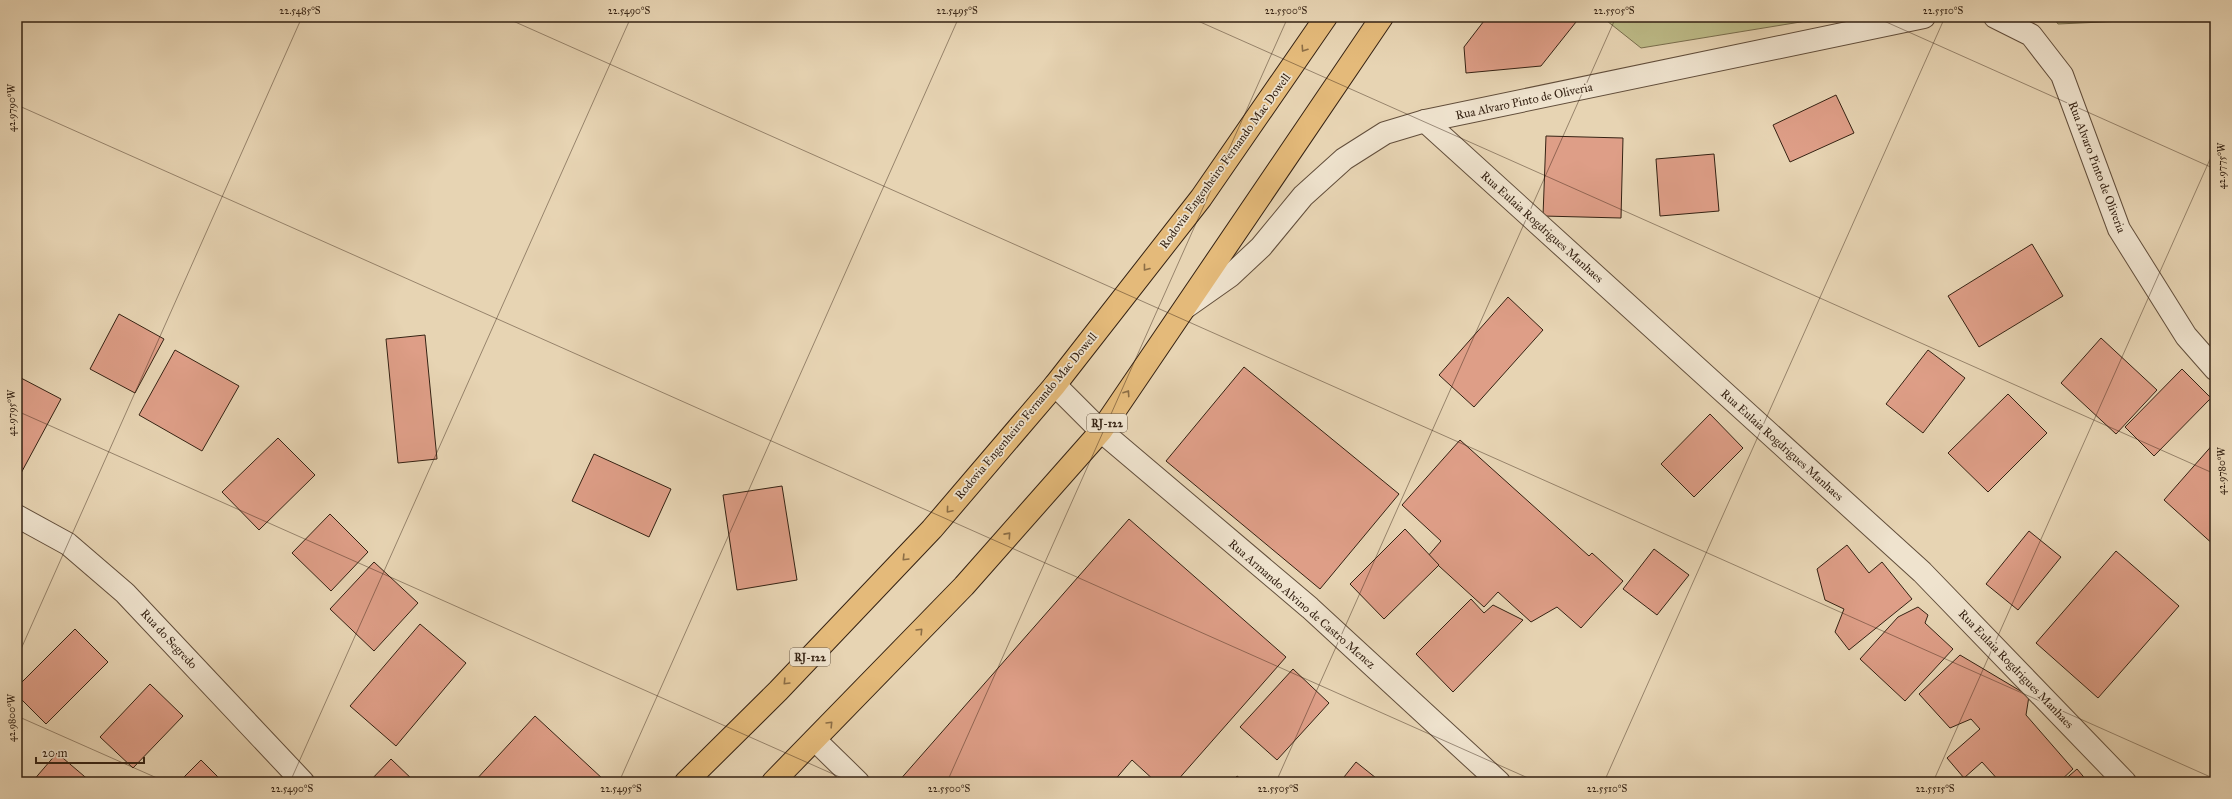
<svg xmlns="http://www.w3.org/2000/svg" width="2232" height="799" viewBox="0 0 2232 799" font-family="'IM FELL Great Primer',serif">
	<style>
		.green { fill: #bdbb88; stroke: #796e4e }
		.building { fill: #de9e87; stroke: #352213 }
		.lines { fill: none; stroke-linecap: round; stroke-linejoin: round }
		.minor-casing { stroke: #624e3b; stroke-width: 24 }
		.primary-casing { stroke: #352213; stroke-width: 24 }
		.minor { stroke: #efe3ce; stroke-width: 22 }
		.primary { stroke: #e4ba7a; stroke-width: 22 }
		.oneway { stroke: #8c6e46 }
		.ticks { fill: none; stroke: #352213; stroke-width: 1; stroke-opacity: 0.45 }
		.labels { text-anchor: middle; stroke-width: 3.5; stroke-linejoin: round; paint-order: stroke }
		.shield { fill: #efe3ce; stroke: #6d5c4b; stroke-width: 1 }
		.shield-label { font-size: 11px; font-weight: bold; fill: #352213 }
		.street-label { font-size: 12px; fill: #352213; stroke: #efe3ce }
		.neatline { fill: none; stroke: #352213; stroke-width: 1.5 }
		.ticks-label { font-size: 10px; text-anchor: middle; fill: #352213 }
	</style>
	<rect width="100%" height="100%" fill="#e7d4b3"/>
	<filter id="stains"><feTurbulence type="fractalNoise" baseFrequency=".005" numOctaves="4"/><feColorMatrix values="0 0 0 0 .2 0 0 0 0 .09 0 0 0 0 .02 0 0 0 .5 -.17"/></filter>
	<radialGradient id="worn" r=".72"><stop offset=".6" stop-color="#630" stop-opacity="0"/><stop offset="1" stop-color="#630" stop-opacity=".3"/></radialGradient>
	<!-- green -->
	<g class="green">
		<path d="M 1602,17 L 1831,17 L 1641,48 Z"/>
		<path d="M 2053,17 L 2146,17 L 2145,20 L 2058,24 Z"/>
	</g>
	<!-- building -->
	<g class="building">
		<path d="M 1487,17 L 1580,17 L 1541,66 L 1466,73 L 1464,47 Z"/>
		<path d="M 1836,95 L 1854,133 L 1790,162 L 1773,125 Z"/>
		<path d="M 1546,136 L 1623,138 L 1621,218 L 1543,216 Z"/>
		<path d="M 1714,154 L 1719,211 L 1660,216 L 1656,159 Z"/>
		<path d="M 2032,244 L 2063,296 L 1979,347 L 1948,296 Z"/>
		<path d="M 1508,297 L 1543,330 L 1474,407 L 1439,375 Z"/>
		<path d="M 119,314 L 164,339 L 135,393 L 90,369 Z"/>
		<path d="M 425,335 L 437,459 L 398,463 L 386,339 Z"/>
		<path d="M 2101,338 L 2157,390 L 2116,434 L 2061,383 Z"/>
		<path d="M 175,350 L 239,386 L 202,451 L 139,415 Z"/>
		<path d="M 1928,350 L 1965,378 L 1923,433 L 1886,404 Z"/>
		<path d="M 1244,367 L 1399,494 L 1320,589 L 1166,461 Z"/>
		<path d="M 2182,369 L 2211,398 L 2154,456 L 2125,427 Z"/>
		<path d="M 21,378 L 61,399 L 20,475 L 17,474 L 17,386 Z"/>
		<path d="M 2008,394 L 2047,433 L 1988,492 L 1948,453 Z"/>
		<path d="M 1710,414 L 1743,448 L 1694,497 L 1661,464 Z"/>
		<path d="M 278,438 L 315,475 L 259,530 L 222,492 Z"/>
		<path d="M 1460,440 L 1589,556 L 1592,553 L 1623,581 L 1581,628 L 1557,607 L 1531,622 L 1498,592 L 1484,607 L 1428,556 L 1441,541 L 1402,505 Z"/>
		<path d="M 2215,442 L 2215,546 L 2164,500 Z"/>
		<path d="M 594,454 L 671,489 L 649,537 L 572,501 Z"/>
		<path d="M 782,486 L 797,580 L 737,590 L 723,495 Z"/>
		<path d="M 330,514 L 368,552 L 331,591 L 292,553 Z"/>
		<path d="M 1129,519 L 1286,657 L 1176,782 L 1156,782 L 1132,760 L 1113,782 L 898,782 Z"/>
		<path d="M 1405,529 L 1439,565 L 1384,619 L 1350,584 Z"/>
		<path d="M 2029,531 L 2061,557 L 2018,610 L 1986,584 Z"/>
		<path d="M 1847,545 L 1869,573 L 1882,562 L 1912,599 L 1849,650 L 1835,632 L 1844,609 L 1825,600 L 1817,569 Z"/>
		<path d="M 1654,549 L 1689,575 L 1657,615 L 1623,589 Z"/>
		<path d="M 2116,551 L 2179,606 L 2098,698 L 2036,643 Z"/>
		<path d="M 374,562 L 418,603 L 374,651 L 330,609 Z"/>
		<path d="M 1471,599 L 1484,613 L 1493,605 L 1523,620 L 1453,692 L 1416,654 Z"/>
		<path d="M 1918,607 L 1928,615 L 1925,623 L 1953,649 L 1905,701 L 1860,659 L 1898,617 Z"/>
		<path d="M 420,624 L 466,663 L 396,746 L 350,706 Z"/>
		<path d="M 75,629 L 108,662 L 46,724 L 17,695 L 17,687 Z"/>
		<path d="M 1960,655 L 2029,696 L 2026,715 L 2073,769 L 2059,782 L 2000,782 L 1982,762 L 1964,778 L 1947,758 L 1980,729 L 1971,719 L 1950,728 L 1919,694 Z"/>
		<path d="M 1293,669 L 1329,703 L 1277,760 L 1240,727 Z"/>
		<path d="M 150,684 L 183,716 L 133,768 L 100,737 Z"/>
		<path d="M 535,716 L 604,780 L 602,782 L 474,782 Z"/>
		<path d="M 57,753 L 91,782 L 32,782 Z"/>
		<path d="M 391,759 L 415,782 L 369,782 Z"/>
		<path d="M 201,760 L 223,782 L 179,782 Z"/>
		<path d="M 1356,762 L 1381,782 L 1340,782 Z"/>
		<path d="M 2077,769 L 2088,782 L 2062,782 Z"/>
		<path d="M 1237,776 L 1245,782 L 1232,782 Z"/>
	</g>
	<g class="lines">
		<defs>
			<g id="minor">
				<path d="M 1995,17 L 2031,35 L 2062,75 L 2119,229 L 2186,336 L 2215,369"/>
				<path d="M 1425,121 L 1922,572 L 2125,782"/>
				<path d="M 1186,307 L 1230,276 L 1261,247 L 1303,196 L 1344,159 L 1385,133 L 1425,121 L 1924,17"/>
				<path d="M 1055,385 L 1101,431 L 1310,608 L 1499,782"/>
				<path d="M 17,516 L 68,544 L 125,593 L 303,782"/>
				<path d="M 815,740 L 858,782"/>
			</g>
			<g id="primary">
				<path d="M 686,782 L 778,691 L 932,529 L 1055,385 L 1201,198 L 1326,17"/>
				<path d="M 773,782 L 964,586 L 1101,431 L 1382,17"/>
			</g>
		</defs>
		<!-- minor casing -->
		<use href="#minor" class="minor-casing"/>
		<!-- primary casing -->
		<use href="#primary" class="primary-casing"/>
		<!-- minor -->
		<use href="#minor" class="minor"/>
		<!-- primary -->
		<use href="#primary" class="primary"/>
	</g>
	<!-- one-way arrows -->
	<defs><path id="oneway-chevron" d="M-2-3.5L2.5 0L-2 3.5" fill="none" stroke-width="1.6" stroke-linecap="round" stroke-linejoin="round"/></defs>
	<g class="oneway">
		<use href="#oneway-chevron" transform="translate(1304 49) rotate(124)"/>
		<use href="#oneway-chevron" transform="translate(1146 268) rotate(128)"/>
		<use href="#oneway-chevron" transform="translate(1127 393) rotate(-56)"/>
		<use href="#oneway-chevron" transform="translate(949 510) rotate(130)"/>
		<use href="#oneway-chevron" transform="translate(1008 535) rotate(-48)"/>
		<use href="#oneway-chevron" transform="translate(905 558) rotate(134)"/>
		<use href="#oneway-chevron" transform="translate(920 631) rotate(-46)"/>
		<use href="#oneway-chevron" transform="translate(786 682) rotate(134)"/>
		<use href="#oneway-chevron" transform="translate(830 724) rotate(-46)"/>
	</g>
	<!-- ticks -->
	<path class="ticks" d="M 504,17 L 2215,779M 1189,17 L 2215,474M 1875,17 L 2215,169M 17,105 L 1537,782M 17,411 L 851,782M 17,658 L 302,17M 17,716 L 166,782M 290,782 L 631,17M 619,782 L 959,17M 947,782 L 1288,17M 1276,782 L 1616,17M 1604,782 L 1945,17M 1933,782 L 2215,148"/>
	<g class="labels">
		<!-- shield labels -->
		<g class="shield">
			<rect x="1087" y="414" width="40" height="18" rx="3"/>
			<rect x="790" y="648" width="40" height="18" rx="3"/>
		</g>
		<g class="shield-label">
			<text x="1107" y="427">RJ-122</text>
			<text x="810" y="661">RJ-122</text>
		</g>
		<!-- street labels -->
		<g class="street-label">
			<text transform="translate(1524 101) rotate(-12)" y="4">Rua Alvaro Pinto de Oliveria</text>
			<text transform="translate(1225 161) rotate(-54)" y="4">Rodovia Engenheiro Fernando Mac Dowell</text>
			<text transform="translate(2097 167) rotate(69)" y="4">Rua Alvaro Pinto de Oliveria</text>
			<text transform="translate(1542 227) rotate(42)" y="4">Rua Eulaia Rogdrigues Manhaes</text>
			<text transform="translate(1026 416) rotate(-50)" y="4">Rodovia Engenheiro Fernando Mac Dowell</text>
			<text transform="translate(1782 445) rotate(42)" y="4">Rua Eulaia Rogdrigues Manhaes</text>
			<text transform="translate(1302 604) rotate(41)" y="4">Rua Armando Alvino de Castro Menez</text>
			<text transform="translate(169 639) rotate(47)" y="4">Rua do Segredo</text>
			<text transform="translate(2016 669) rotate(46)" y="4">Rua Eulaia Rogdrigues Manhaes</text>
		</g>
	</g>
	<!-- margin -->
	<rect width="2232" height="799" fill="none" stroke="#e7d4b3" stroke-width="44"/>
	<!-- scale -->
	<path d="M36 757v6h108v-6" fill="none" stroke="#352213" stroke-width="2"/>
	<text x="42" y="757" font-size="12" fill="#352213" stroke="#efe3ce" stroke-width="3" paint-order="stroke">20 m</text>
	<rect x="22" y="22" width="2188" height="755" class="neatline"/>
	<g class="ticks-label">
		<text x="300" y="14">22.5485°S</text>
		<text x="629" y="14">22.5490°S</text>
		<text x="957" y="14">22.5495°S</text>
		<text x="1286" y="14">22.5500°S</text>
		<text x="1614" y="14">22.5505°S</text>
		<text x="1943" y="14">22.5510°S</text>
		<text transform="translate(11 108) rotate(-90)" y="4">42.9790°W</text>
		<text transform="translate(2221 166) rotate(-90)" y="4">42.9775°W</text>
		<text transform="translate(11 413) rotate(-90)" y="4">42.9795°W</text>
		<text transform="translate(2221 471) rotate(-90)" y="4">42.9780°W</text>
		<text transform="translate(11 718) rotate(-90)" y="4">42.9800°W</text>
		<text x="292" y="792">22.5490°S</text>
		<text x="621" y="792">22.5495°S</text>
		<text x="949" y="792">22.5500°S</text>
		<text x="1278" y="792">22.5505°S</text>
		<text x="1607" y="792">22.5510°S</text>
		<text x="1935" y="792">22.5515°S</text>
	</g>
	<rect width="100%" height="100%" filter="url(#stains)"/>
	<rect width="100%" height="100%" fill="url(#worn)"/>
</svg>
